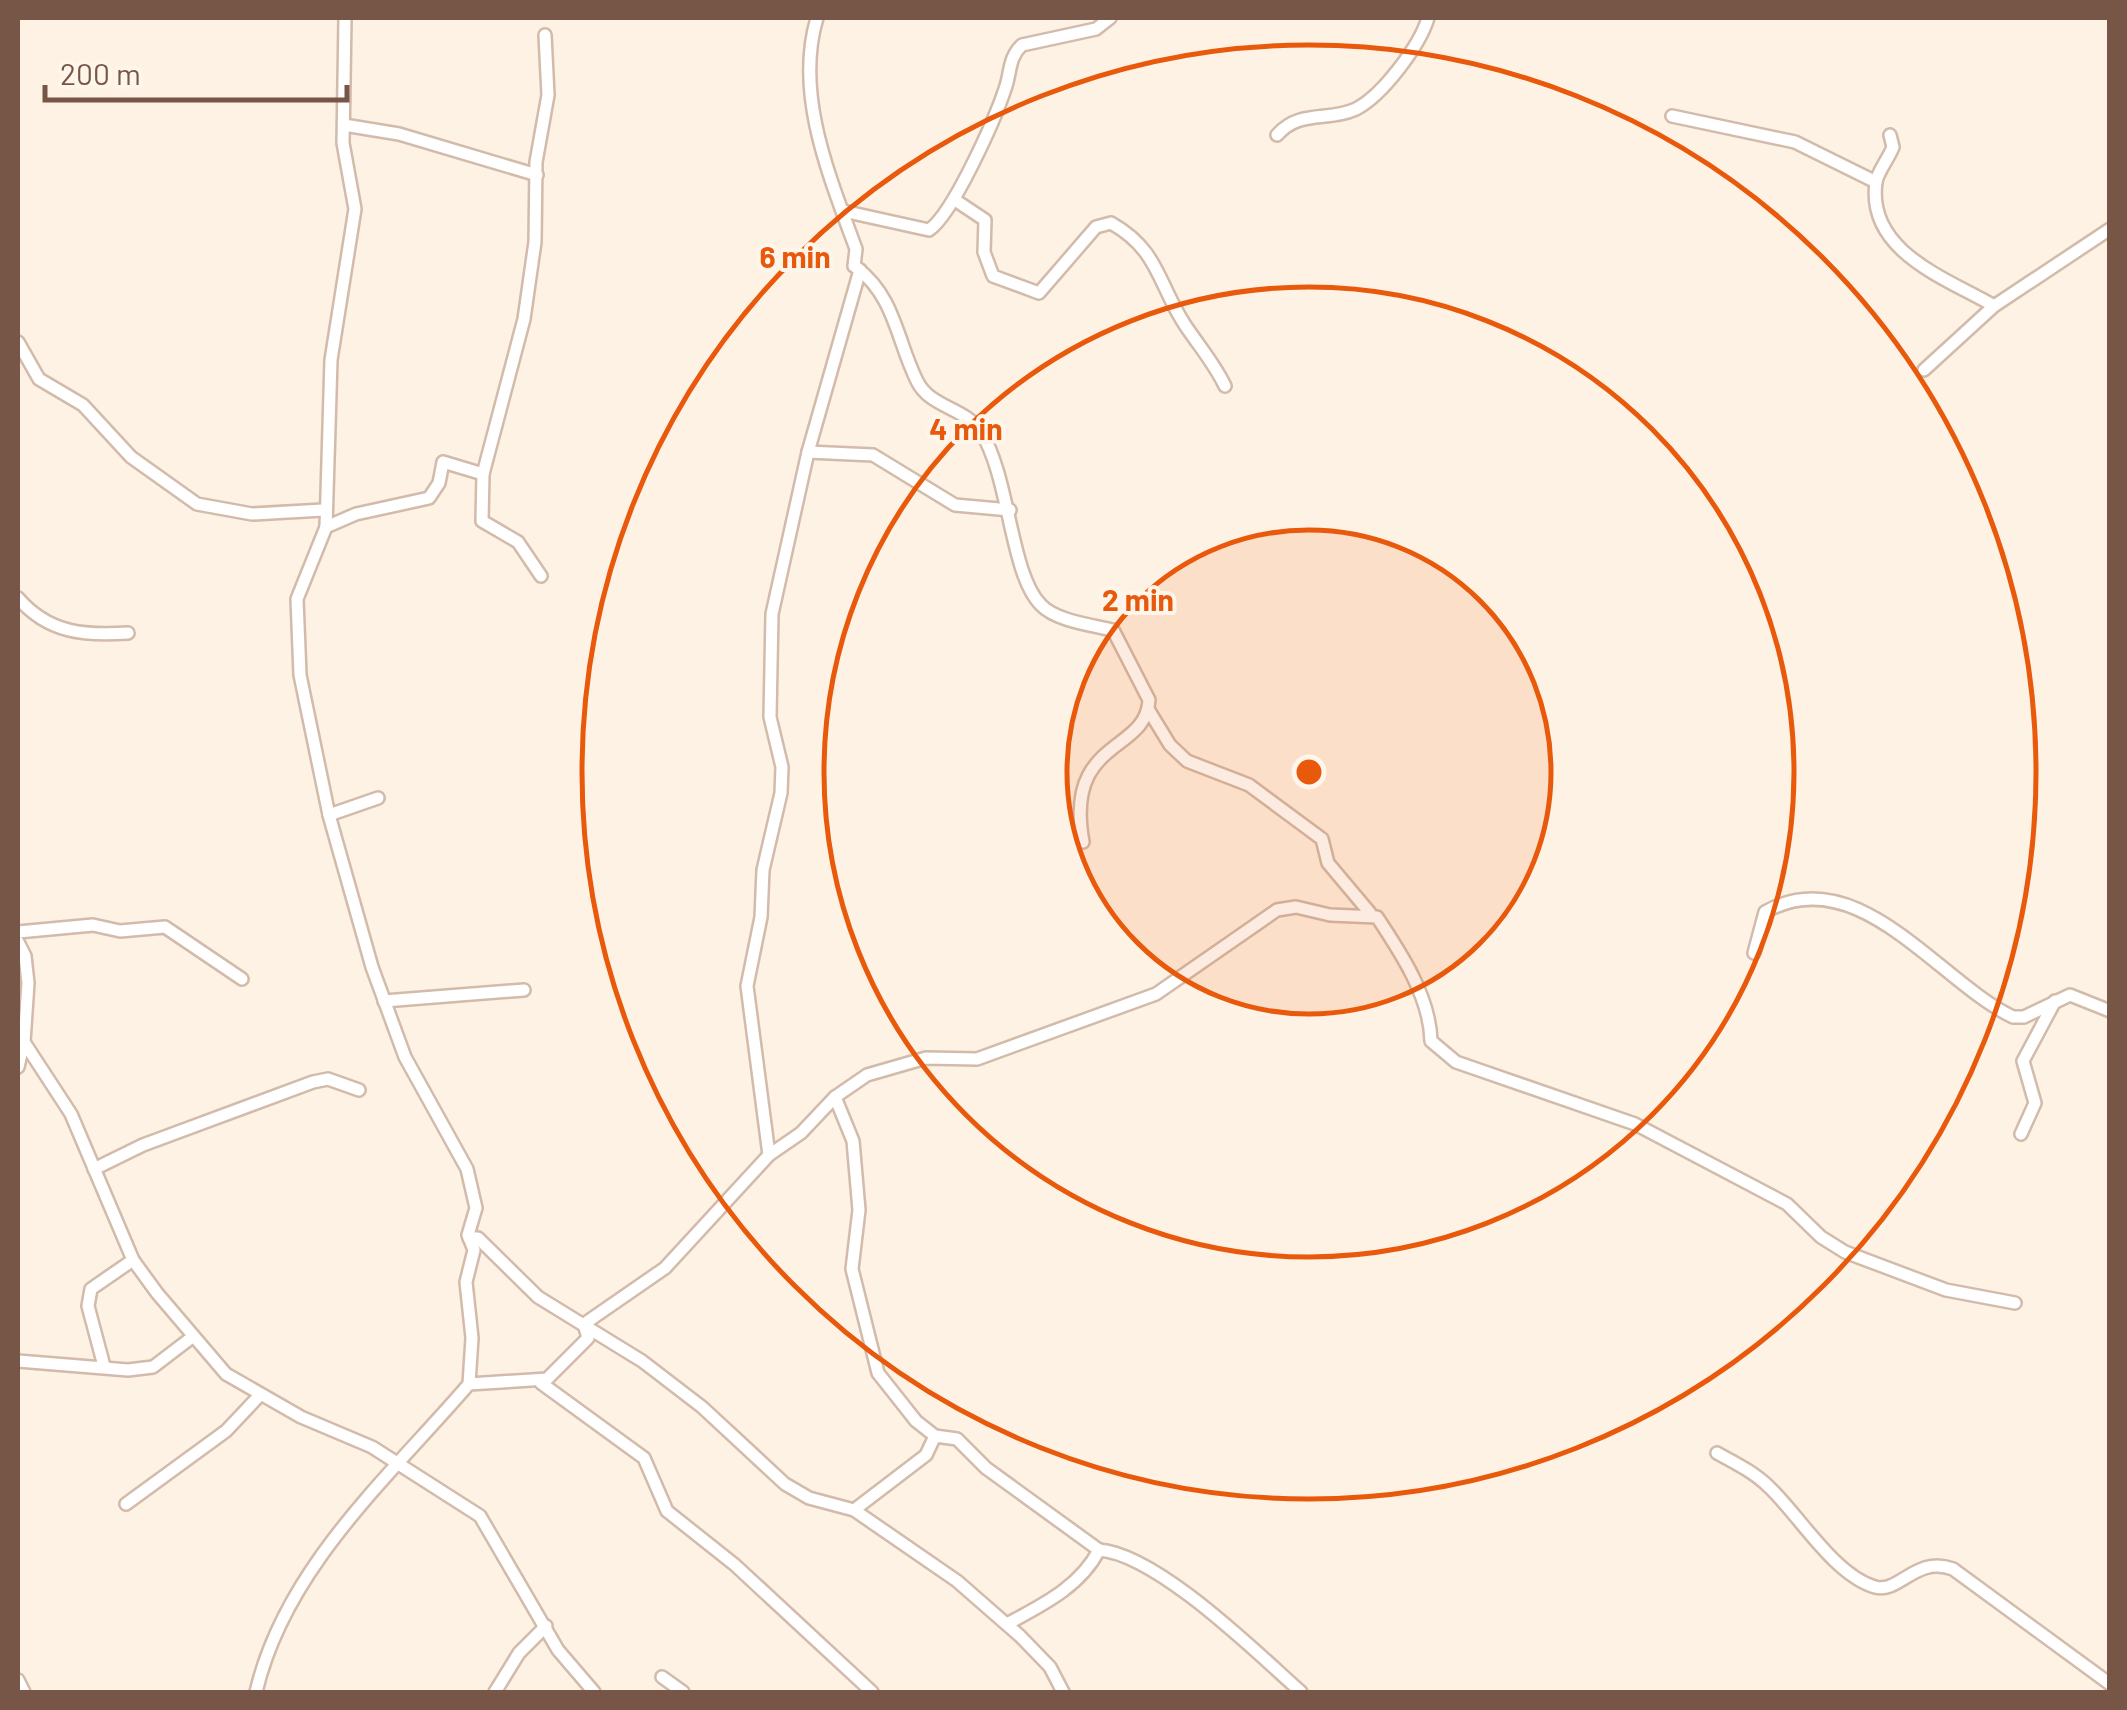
<svg xmlns="http://www.w3.org/2000/svg" width="2127" height="1710" viewBox="0 0 2127 1710" font-family="Barlow,sans-serif">
	<style>
		.lines { fill: none; stroke-linecap: round; stroke-linejoin: round }
		.minor-casing { stroke: #d2bbab; stroke-width: 16 }
		.minor { stroke: #fff; stroke-width: 11 }
		.ring { fill: none; stroke: #e8590c; stroke-width: 5 }
		.centre { fill: #e8590c; stroke: #fff6eb; stroke-width: 5 }
		.ring-label { font-size: 30px; text-anchor: middle; font-weight: bold; fill: #e8590c; stroke: #fff6eb; stroke-width: 8; stroke-linejoin: round; paint-order: stroke }
	</style>
	<rect width="100%" height="100%" fill="#fef2e4"/>
	<g class="lines">
		<defs>
			<g id="minor">
				<path d="M 345,18 L 343,143 L 355,209 L 331,360 L 326,527 L 297,599 L 300,675 L 329,815 L 372,967 L 405,1057 L 467,1169 L 476,1208 L 468,1235 L 474,1250 L 466,1282 L 472,1338 L 469,1384"/>
				<path d="M 1672,116 L 1795,142 L 1876,182"/>
				<path d="M 344,125 L 399,134 L 537,175"/>
				<path d="M 1277,135 C 1300,109 1328,122 1356,109 C 1383,95 1420,45 1428,18"/>
				<path d="M 1890,135 L 1893,147 C 1889,158 1878,171 1876,182 C 1866,252 1948,279 1994,306"/>
				<path d="M 955,200 L 985,220 L 984,252 L 993,276 L 1039,293 L 1096,227 L 1111,223 C 1159,250 1158,284 1185,325 C 1199,346 1214,363 1225,386"/>
				<path d="M 843,211 L 929,230 C 953,214 995,119 1005,89 C 1011,73 1008,58 1022,45 L 1096,29 L 1110,18"/>
				<path d="M 857,268 C 895,297 897,341 917,381 C 930,408 965,407 981,432 C 1010,478 1010,574 1041,605 C 1056,621 1092,625 1113,630 L 1149,700 C 1146,754 1064,738 1083,842"/>
				<path d="M 18,342 L 39,379 L 83,405 L 131,457 L 197,504 L 252,514 L 323,510"/>
				<path d="M 1924,370 L 1994,306 L 2110,229"/>
				<path d="M 808,452 L 873,455 L 955,505 L 1010,510"/>
				<path d="M 326,527 L 356,514 L 429,498 L 439,483 L 443,462 L 483,474"/>
				<path d="M 541,576 L 518,542 L 482,521 L 483,474 L 524,319 L 535,242 L 536,162 L 548,95 L 545,35"/>
				<path d="M 18,598 C 48,633 84,636 128,633"/>
				<path d="M 1148,709 L 1170,745 L 1187,761 L 1249,785 L 1322,839 L 1328,863 L 1370,913"/>
				<path d="M 329,815 L 378,798"/>
				<path d="M 18,932 L 93,925 L 120,931 L 165,927 L 242,979"/>
				<path d="M 18,942 L 25,956 L 28,983 L 24,1042 L 71,1114 L 133,1260 L 157,1293 L 226,1374 L 301,1417 L 372,1447 L 480,1516 L 558,1650 L 594,1692"/>
				<path d="M 1754,953 L 1765,912 C 1858,859 1939,982 2013,1017 L 2024,1017 L 2070,995 L 2110,1011"/>
				<path d="M 384,1001 L 524,990"/>
				<path d="M 18,1067 L 24,1042"/>
				<path d="M 835,1097 L 853,1141 L 859,1210 L 852,1269 L 878,1373 L 916,1421 L 935,1436"/>
				<path d="M 2021,1134 L 2035,1103 L 2023,1061 L 2055,1001"/>
				<path d="M 769,1155 L 747,986 L 761,917 L 763,870 L 781,793 L 782,767 L 770,717 L 772,614 L 808,452 L 860,270 L 854,266 L 856,249 C 830,178 794,94 817,18"/>
				<path d="M 94,1169 L 143,1145 L 313,1082 L 328,1079 L 359,1090"/>
				<path d="M 469,1238 L 478,1238 L 538,1297 L 642,1361 L 702,1407 L 785,1484 L 809,1498 L 854,1510 L 957,1581 L 1020,1636 L 1050,1667 L 1063,1692"/>
				<path d="M 18,1361 L 128,1370 L 153,1367 L 191,1338"/>
				<path d="M 104,1366 L 88,1306 L 91,1289 L 133,1260"/>
				<path d="M 541,1383 L 644,1458 L 667,1511 L 735,1565 L 872,1692"/>
				<path d="M 1717,1453 C 1735,1463 1754,1472 1769,1487 C 1799,1515 1834,1575 1875,1587 C 1899,1594 1916,1555 1953,1569 L 2110,1684"/>
				<path d="M 126,1504 L 226,1431 L 260,1395"/>
				<path d="M 854,1510 L 926,1455 L 935,1436 L 957,1439 L 986,1468 L 1099,1550 C 1080,1587 1042,1605 1007,1624"/>
				<path d="M 1099,1550 C 1157,1554 1257,1653 1301,1692"/>
				<path d="M 662,1677 L 683,1692"/>
				<path d="M 18,1680 L 24,1692"/>
				<path d="M 256,1692 C 285,1568 389,1477 469,1384 L 547,1379 L 588,1338 L 584,1324 L 665,1268 L 769,1155 L 801,1133 L 835,1097 L 867,1075 L 926,1058 L 977,1059 L 1156,994 L 1277,910 L 1296,907 L 1330,915 L 1377,917 C 1401,953 1430,997 1431,1041 L 1456,1062 L 1635,1124 L 1787,1204 L 1821,1237 L 1845,1252 L 1946,1290 L 2015,1303"/>
				<path d="M 495,1692 L 519,1653 L 546,1626"/>
			</g>
		</defs>
		<!-- minor casing -->
		<use href="#minor" class="minor-casing"/>
		<!-- minor -->
		<use href="#minor" class="minor"/>
	</g>
	<!-- distance rings -->
	<circle cx="1309" cy="772" r="242" fill="#e8590c" fill-opacity=".12"/>
	<g class="ring">
		<circle cx="1309" cy="772" r="242"/>
		<circle cx="1309" cy="772" r="485"/>
		<circle cx="1309" cy="772" r="727"/>
	</g>
	<circle cx="1309" cy="772" r="15" class="centre"/>
	<g class="ring-label">
		<text x="795" y="268">6 min</text>
		<text x="966" y="440">4 min</text>
		<text x="1138" y="611">2 min</text>
	</g>
	<!-- border -->
	<rect width="2127" height="1710" fill="none" stroke="#785647" stroke-width="40"/>
	<!-- scale -->
	<path d="M45 85v15h302v-15" fill="none" stroke="#785647" stroke-width="5"/>
	<text x="60" y="85" font-size="30" fill="#785647" stroke="#fff6eb" stroke-width="8" paint-order="stroke">200 m</text>
</svg>
